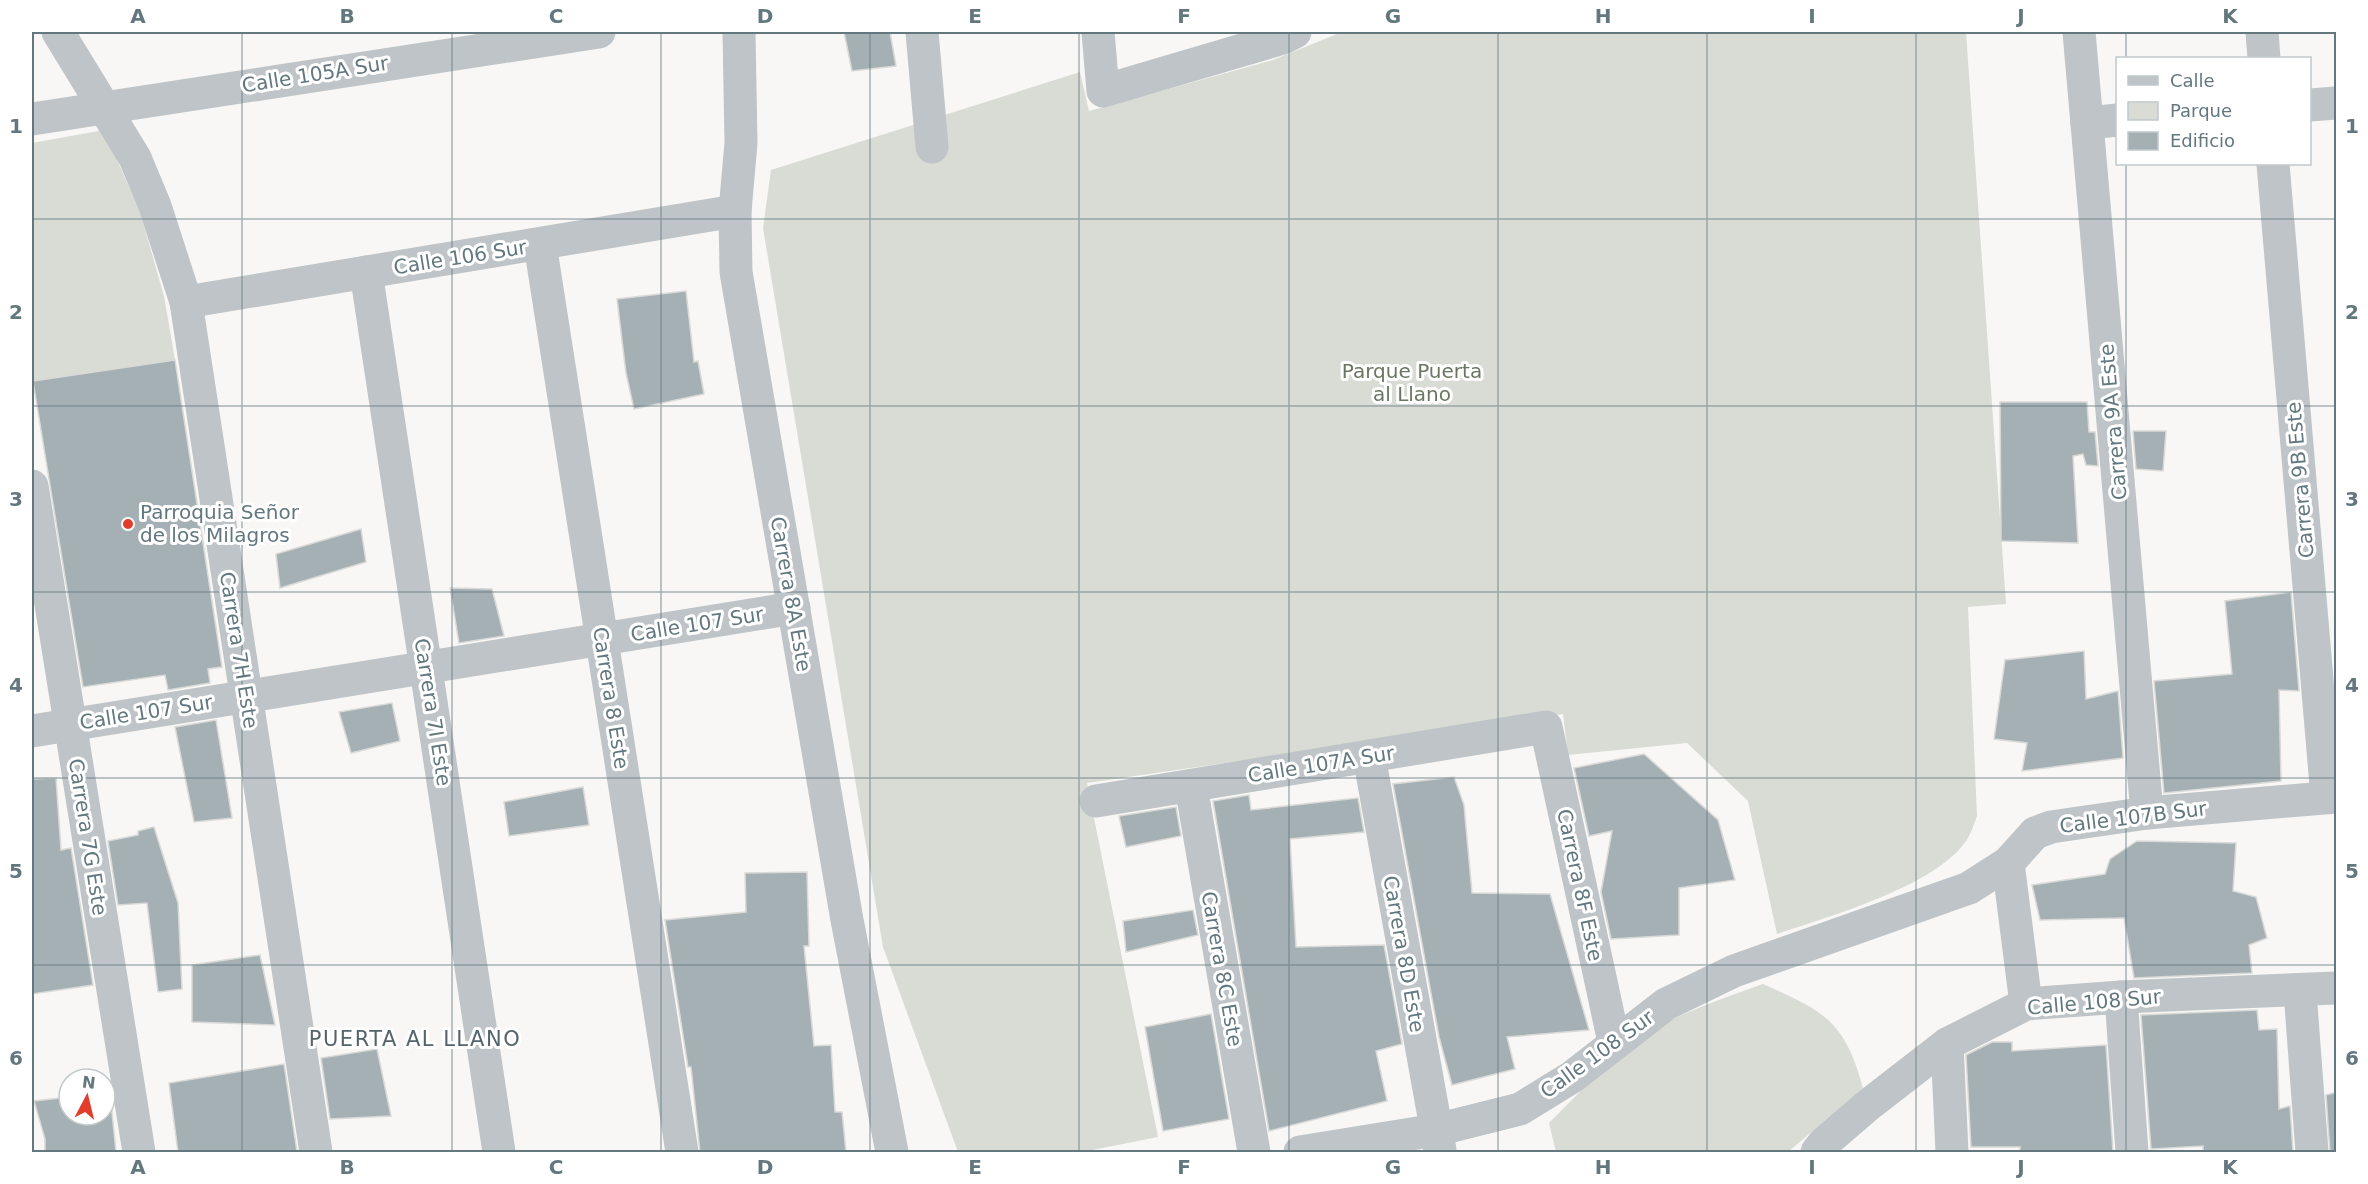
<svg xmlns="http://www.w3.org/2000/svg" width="2368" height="1184" viewBox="0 0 2368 1184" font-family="'DejaVu Sans',sans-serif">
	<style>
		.green { fill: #d8dcd4 }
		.building { fill: #a5b0b4; stroke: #d9d9d7; stroke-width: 1.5 }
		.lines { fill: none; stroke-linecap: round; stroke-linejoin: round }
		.minor { stroke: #bec4c7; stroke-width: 33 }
		.grid { fill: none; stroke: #63777f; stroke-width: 1.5; stroke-opacity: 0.55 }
		.poi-dot { fill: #e03d2d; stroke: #fff; stroke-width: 2 }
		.labels { text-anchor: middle; stroke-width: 6; stroke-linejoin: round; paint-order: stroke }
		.street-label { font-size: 20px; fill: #63777f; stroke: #fff }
		.park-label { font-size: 20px; fill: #697762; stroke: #fff }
		.poi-label { font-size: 20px; fill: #63777f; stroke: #fff; text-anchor: start }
		.neighbourhood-label { font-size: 21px; letter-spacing: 1.5px; fill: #55646a; stroke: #fff }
		.neatline { fill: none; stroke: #63777f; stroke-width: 2 }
		.grid-label { font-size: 20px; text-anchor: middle; font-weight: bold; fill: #63777f }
	</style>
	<rect width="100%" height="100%" fill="#f8f7f5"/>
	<!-- green -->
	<g class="green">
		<path d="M 1342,32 L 1966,32 L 2006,604 L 1968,607 L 1977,816 C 1974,824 1971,834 1966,841 C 1934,887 1830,916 1777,934 L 1748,801 L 1687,743 L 1568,755 L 1563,714 L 1087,783 L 1158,1137 L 1082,1152 L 958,1152 L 883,947 L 763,228 L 771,170 L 1080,72 L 1089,111 L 1273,60 Z"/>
		<path d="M 104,130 L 140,212 L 164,296 L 175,360 L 33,381 L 32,143 Z"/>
		<path d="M 1763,984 C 1824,1011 1845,1021 1863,1088 L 1788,1152 L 1556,1152 L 1549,1123 C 1577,1095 1605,1065 1637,1041 C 1668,1016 1725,998 1763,984 Z"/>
	</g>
	<!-- building -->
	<g class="building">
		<path d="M 844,32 L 890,32 L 896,66 L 852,71 Z"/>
		<path d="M 686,291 L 694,362 L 698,361 L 704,394 L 634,409 L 626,373 L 617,299 Z"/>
		<path d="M 175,360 L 222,667 L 208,669 L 210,683 L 168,690 L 165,675 L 83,687 L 33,381 Z"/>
		<path d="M 2000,402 L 2087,402 L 2089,432 L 2095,432 L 2098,466 L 2086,465 L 2083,454 L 2073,456 L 2078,543 L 2001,541 Z"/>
		<path d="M 2133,431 L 2166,431 L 2163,471 L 2136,469 Z"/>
		<path d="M 361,529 L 366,562 L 280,588 L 276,554 Z"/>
		<path d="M 450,588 L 492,589 L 504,636 L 459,643 Z"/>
		<path d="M 2291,592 L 2299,691 L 2279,690 L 2281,781 L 2164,793 L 2154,681 L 2232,674 L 2225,601 Z"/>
		<path d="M 2084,651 L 2086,699 L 2118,691 L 2123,758 L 2022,771 L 2027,743 L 1994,739 L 2005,660 Z"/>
		<path d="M 392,703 L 400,741 L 351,753 L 339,712 Z"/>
		<path d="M 216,720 L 232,818 L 194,822 L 175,727 Z"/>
		<path d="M 1644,754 L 1718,820 L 1735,880 L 1679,888 L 1679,935 L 1611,939 L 1601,892 L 1612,831 L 1589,836 L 1574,768 Z"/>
		<path d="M 1454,777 L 1464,805 L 1472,893 L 1550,894 L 1589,1030 L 1507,1037 L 1515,1069 L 1452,1085 L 1439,1037 L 1393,784 Z"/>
		<path d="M 56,778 L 61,850 L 71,848 L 93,985 L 32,994 L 32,779 Z"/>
		<path d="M 583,787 L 589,825 L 509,836 L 504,802 Z"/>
		<path d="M 1249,795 L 1251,810 L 1358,798 L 1364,832 L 1290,839 L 1296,947 L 1384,945 L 1402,1044 L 1376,1051 L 1387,1101 L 1269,1131 L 1213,801 Z"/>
		<path d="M 1176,807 L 1181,836 L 1126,847 L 1119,816 Z"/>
		<path d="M 154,827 L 178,903 L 182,989 L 158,992 L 147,903 L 118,905 L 108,841 L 138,835 L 138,831 Z"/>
		<path d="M 2137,841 L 2236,843 L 2233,891 L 2256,897 L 2267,938 L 2249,945 L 2252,973 L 2134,978 L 2124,918 L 2040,920 L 2032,885 L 2105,874 L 2110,859 Z"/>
		<path d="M 807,872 L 809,946 L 804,946 L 814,1046 L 831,1045 L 835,1112 L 842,1112 L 846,1152 L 700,1152 L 691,1067 L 688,1067 L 665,920 L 746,912 L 745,873 Z"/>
		<path d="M 1193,910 L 1198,935 L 1126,952 L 1123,921 Z"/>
		<path d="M 260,955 L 275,1025 L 192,1022 L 192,965 Z"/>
		<path d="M 2257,1010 L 2259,1030 L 2277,1029 L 2279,1109 L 2290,1106 L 2293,1152 L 2203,1152 L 2203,1146 L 2151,1149 L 2141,1015 Z"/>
		<path d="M 1211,1014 L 1229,1119 L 1163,1131 L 1145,1027 Z"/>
		<path d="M 1992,1042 L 2012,1042 L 2012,1051 L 2106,1045 L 2113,1152 L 2020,1152 L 2020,1147 L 1971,1147 L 1966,1055 Z"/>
		<path d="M 377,1049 L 391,1116 L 330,1119 L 321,1058 Z"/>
		<path d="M 284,1064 L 297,1152 L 178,1152 L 169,1083 Z"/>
		<path d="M 2337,1092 L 2337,1152 L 2330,1152 L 2326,1095 Z"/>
		<path d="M 105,1093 L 110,1093 L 116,1152 L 45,1152 L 45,1139 L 34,1101 L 69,1097 L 69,1115 L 105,1115 Z"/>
	</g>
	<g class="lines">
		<!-- minor -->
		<g class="minor">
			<path d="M 58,32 L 135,158 L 155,206 L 186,302 L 316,1152"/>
			<path d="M 739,32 L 741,143 L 735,211 L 736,272 L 847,920 L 892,1152"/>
			<path d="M 922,32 L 932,147"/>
			<path d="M 1098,32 L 1103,91 L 1283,38 L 1295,32"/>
			<path d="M 2079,32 L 2147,813"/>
			<path d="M 2262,32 L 2264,58"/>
			<path d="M 2310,105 L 2336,103"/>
			<path d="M 32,119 L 599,32"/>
			<path d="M 2087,123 L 2118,120"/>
			<path d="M 2273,164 L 2327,797"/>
			<path d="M 540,244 L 682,1152"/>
			<path d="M 366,272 L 499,1152"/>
			<path d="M 186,302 L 735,211"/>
			<path d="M 32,486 L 139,1152"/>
			<path d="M 32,731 L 794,608"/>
			<path d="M 1369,756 L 1440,1150"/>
			<path d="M 1191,786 L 1254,1152"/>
			<path d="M 1096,801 L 1546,727 L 1614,1042"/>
			<path d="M 2008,863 L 2026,1004"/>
			<path d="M 2300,992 L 2312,1152"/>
			<path d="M 2121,997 L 2132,1152"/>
			<path d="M 1947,1044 L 1952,1152"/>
			<path d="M 1300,1152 L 1436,1130 L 1520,1109 L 1572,1077 L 1666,1004 L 1734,971 L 1969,888 L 2008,863 L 2035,833 L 2051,827 L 2147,813 L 2336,797"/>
			<path d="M 1817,1152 L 1824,1143 L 1867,1106 L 1947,1044 L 2026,1004 L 2121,997 L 2336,988"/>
		</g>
	</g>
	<!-- grid -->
	<path class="grid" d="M 242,32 L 242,1152M 452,32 L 452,1152M 661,32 L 661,1152M 870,32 L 870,1152M 1079,32 L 1079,1152M 1289,32 L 1289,1152M 1498,32 L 1498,1152M 1707,32 L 1707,1152M 1916,32 L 1916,1152M 2126,32 L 2126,58M 2126,164 L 2126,1152M 32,219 L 2336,219M 32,406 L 2336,406M 32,592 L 2336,592M 32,778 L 2336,778M 32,965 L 2336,965"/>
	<!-- markers -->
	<circle class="poi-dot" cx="128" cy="524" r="6"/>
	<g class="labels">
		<!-- street labels -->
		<g class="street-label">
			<text transform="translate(315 74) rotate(-9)" y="7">Calle 105A Sur</text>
			<text transform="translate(460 257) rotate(-9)" y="7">Calle 106 Sur</text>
			<text transform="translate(2113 422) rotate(-95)" y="7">Carrera 9A Este</text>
			<text transform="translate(2300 480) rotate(-95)" y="7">Carrera 9B Este</text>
			<text transform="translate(791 594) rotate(80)" y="7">Carrera 8A Este</text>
			<text transform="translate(697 624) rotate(-9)" y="7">Calle 107 Sur</text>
			<text transform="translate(239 650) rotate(81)" y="7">Carrera 7H Este</text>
			<text transform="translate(611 698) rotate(81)" y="7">Carrera 8 Este</text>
			<text transform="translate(146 712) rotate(-9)" y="7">Calle 107 Sur</text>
			<text transform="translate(433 712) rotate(81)" y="7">Carrera 7I Este</text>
			<text transform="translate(1321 764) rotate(-9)" y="7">Calle 107A Sur</text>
			<text transform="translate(2133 817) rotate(-7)" y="7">Calle 107B Sur</text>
			<text transform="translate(88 837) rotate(81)" y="7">Carrera 7G Este</text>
			<text transform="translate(1580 885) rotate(78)" y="7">Carrera 8F Este</text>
			<text transform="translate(1404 954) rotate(80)" y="7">Carrera 8D Este</text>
			<text transform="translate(1222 969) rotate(80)" y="7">Carrera 8C Este</text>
			<text transform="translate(2094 1002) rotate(-5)" y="7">Calle 108 Sur</text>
			<text transform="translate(1597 1054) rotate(-36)" y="7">Calle 108 Sur</text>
		</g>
		<!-- park labels -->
		<g class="park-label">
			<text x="1412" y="378">Parque Puerta<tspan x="1412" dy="23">al Llano</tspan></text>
		</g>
		<!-- poi labels -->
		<g class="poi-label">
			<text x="140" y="519">Parroquia Señor<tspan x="140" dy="23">de los Milagros</tspan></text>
		</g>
		<!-- neighbourhood labels -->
		<g class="neighbourhood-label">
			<text x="415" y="1046">PUERTA AL LLANO</text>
		</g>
	</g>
	<!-- border -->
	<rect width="2368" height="1184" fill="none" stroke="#ffffff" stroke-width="66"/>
	<!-- legend -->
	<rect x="2116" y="57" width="195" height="108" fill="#ffffff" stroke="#c1c9cc" stroke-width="1.5"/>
	<rect x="2128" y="76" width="30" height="9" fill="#bec4c7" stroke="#c1c9cc" stroke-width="1.5"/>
	<text x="2170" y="87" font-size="18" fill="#63777f">Calle</text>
	<rect x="2128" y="102" width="30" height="18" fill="#d8dcd4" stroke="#c1c9cc" stroke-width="1.5"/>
	<text x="2170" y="117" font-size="18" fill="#63777f">Parque</text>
	<rect x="2128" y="132" width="30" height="18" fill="#a5b0b4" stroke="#c1c9cc" stroke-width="1.5"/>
	<text x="2170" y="147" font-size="18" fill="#63777f">Edificio</text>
	<!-- north arrow -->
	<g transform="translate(87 1097) rotate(7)"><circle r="28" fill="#ffffff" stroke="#c1c9cc" stroke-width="1.5"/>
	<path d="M0-4.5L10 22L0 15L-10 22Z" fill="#e03d2d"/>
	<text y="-9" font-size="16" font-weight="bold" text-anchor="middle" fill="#63777f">N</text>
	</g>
	<rect x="33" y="33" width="2302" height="1118" class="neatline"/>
	<g class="grid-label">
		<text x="138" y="23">A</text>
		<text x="347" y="23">B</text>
		<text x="556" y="23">C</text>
		<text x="765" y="23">D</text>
		<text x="975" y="23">E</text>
		<text x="1184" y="23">F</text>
		<text x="1393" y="23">G</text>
		<text x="1603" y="23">H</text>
		<text x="1812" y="23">I</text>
		<text x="2021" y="23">J</text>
		<text x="2230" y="23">K</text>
		<text x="16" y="133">1</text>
		<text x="2352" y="133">1</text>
		<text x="16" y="319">2</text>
		<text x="2352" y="319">2</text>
		<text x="16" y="506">3</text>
		<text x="2352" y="506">3</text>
		<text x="16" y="692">4</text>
		<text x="2352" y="692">4</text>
		<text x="16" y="878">5</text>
		<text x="2352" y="878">5</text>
		<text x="16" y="1065">6</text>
		<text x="2352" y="1065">6</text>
		<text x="138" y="1174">A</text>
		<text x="347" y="1174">B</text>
		<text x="556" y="1174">C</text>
		<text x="765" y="1174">D</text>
		<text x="975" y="1174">E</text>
		<text x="1184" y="1174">F</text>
		<text x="1393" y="1174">G</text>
		<text x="1603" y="1174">H</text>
		<text x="1812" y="1174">I</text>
		<text x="2021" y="1174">J</text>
		<text x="2230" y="1174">K</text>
	</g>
</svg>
